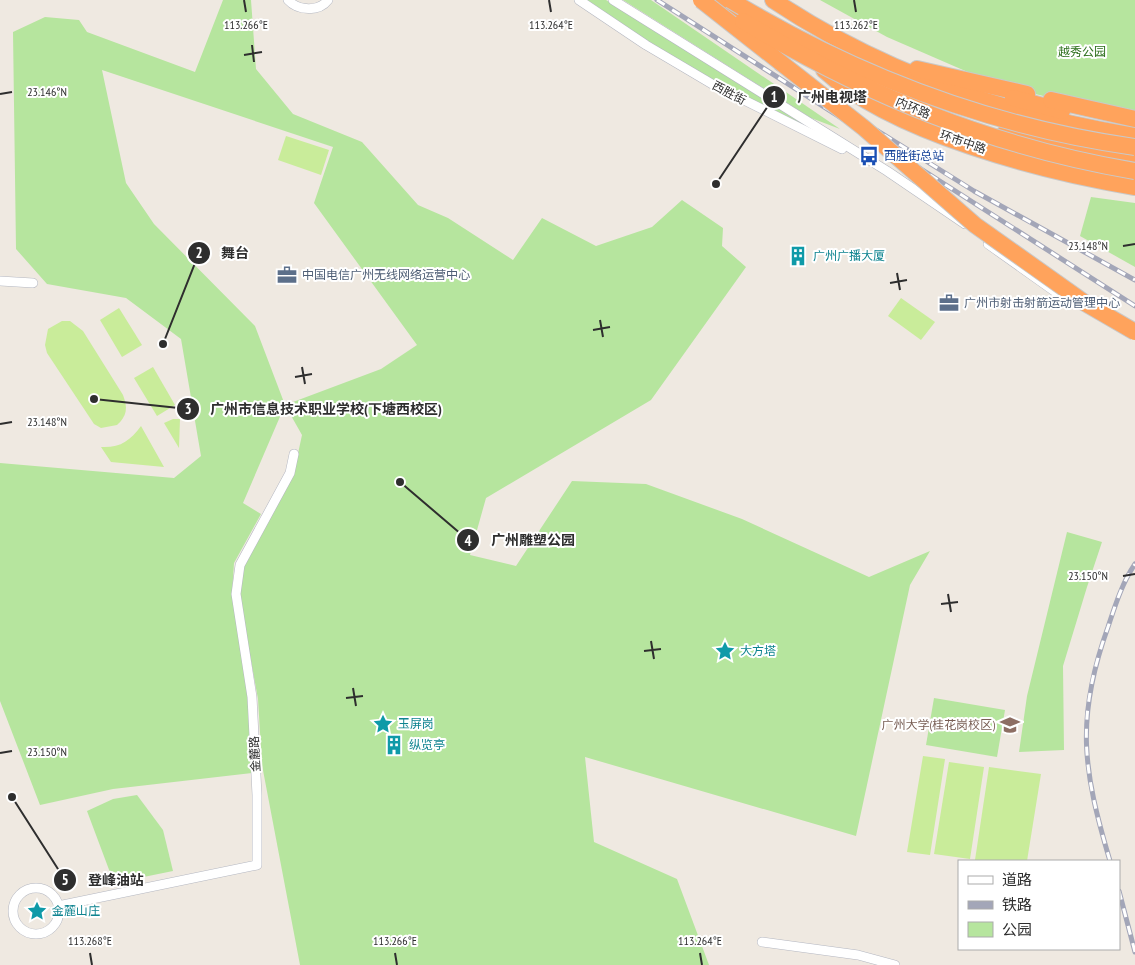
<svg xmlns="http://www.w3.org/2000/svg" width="1135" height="965" viewBox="0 0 1135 965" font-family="'PT Sans Narrow','Noto Sans SC',sans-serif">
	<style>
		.green { fill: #b6e59e; fill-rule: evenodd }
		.pitch { fill: #c9ec9a }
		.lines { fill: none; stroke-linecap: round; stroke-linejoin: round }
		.street-casing { stroke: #b4b7c1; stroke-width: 10 }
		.highway-casing { stroke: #c9c9c9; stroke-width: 18 }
		.street { stroke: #fff; stroke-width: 9 }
		.highway { stroke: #ffa35c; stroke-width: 16 }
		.rail-casing { stroke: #a3a6b8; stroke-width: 5 }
		.rail { stroke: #fff; stroke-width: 3; stroke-dasharray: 9; stroke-linecap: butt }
		.highway-bridge-casing { stroke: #c9c9c9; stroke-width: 18; stroke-linecap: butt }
		.highway-bridge { stroke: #ffa35c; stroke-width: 16 }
		.ticks { fill: none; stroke: #2e2e2e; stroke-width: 2 }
		.labels { text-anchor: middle; stroke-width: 4; stroke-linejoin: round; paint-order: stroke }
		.park-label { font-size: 12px; fill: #2c6e1b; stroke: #fff }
		.street-label { font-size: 12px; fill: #2e2e2e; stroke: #fff }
		.transit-label { font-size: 12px; fill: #164399; stroke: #fff; text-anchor: start }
		.culture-label { font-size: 12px; fill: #0d838f; stroke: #fff; text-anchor: start }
		.service-label { font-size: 12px; fill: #4e5e75; stroke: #fff; text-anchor: start }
		.education-label { font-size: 12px; fill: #785e54; stroke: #fff; text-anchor: end }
		.ticks-label { font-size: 12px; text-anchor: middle; fill: #2e2e2e; stroke: #fff; stroke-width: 4; stroke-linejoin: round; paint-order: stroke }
		.leader { fill: none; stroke: #2e2e2e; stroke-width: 2 }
		.callout-dot { fill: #2e2e2e; stroke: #fff; stroke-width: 2 }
		.mark-label { font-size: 15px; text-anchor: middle; font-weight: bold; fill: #fff }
		.callout-label { font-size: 14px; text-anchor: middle; font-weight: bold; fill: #2e2e2e; stroke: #fff; stroke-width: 4; stroke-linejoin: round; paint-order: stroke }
	</style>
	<rect width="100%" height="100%" fill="#efe9e1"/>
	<!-- green -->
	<g class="green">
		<path d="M 223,0 L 251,0 L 256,69 L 293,114 L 362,142 L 418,205 L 448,218 L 513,260 L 542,218 L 596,246 L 652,227 L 682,200 L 723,228 L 722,246 L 746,267 L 651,400 L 486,498 L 470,555 L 516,566 L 572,481 L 646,484 L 742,519 L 869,577 L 930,551 L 910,585 L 856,836 L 585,757 L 594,842 L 677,879 L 709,965 L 300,965 L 262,765 L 258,699 L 239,595 L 242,566 L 294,472 L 302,435 L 285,405 L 243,503 L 261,514 L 234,563 L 232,594 L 249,698 L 252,773 L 113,789 L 40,805 L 0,701 L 0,463 L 174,478 L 201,456 L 181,339 L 126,298 L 47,284 L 16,249 L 13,32 L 45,17 L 79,20 L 87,32 L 195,72 ZM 102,70 L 333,147 L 314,203 L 417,345 L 381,369 L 285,405 L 255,326 L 154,224 L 126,183 Z"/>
		<path d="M 586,0 L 606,0 L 806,124 L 807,126 L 802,127 C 727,88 654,49 586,0 Z"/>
		<path d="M 623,0 L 651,0 L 840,129 L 811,118 Z"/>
		<path d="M 820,0 L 1135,0 L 1135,117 L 1090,108 L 993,83 L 887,37 Z"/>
		<path d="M 1091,197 L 1135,203 L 1135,267 L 1080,236 Z"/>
		<path d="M 1067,532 L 1102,542 L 1087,587 L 1063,666 L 1064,750 L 1019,752 L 1027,696 Z"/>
		<path d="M 934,698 L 1005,710 L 997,757 L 926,745 Z"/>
		<path d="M 137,795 L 163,830 L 173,871 L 114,883 L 87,811 L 113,799 Z"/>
	</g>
	<!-- pitch -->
	<g class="pitch">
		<path d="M 286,136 L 329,150 L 321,175 L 278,160 Z"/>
		<path d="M 901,298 L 935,322 L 921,340 L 888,316 Z"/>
		<path d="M 119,308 L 142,345 L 122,357 L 100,320 Z"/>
		<path d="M 62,321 L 70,321 L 83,331 L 123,395 C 128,408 127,416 117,425 L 101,428 L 94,424 L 47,353 L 45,345 L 48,329 Z"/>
		<path d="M 153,367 L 175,405 L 157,416 L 134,378 Z"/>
		<path d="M 173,419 L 180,419 L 179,448 L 164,423 Z"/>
		<path d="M 141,426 L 164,467 L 111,462 L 101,447 C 120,448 130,441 141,426 Z"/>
		<path d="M 923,756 L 945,759 L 930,855 L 907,852 Z"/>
		<path d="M 949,762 L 984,767 L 970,859 L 934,854 Z"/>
		<path d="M 989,767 L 1041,774 L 1027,861 L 975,860 Z"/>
	</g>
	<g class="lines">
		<defs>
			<g id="street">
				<path d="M 288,0 C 298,11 319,12 328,0"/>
				<path d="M 579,0 L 646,45 L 712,84 L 842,149"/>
				<path d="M 613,0 L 887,171 L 965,224"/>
				<path d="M 988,244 L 1057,293"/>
				<path d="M 0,281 L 33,283"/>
				<circle cx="36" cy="911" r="23"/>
				<path d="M 58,906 L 257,865 L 257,795 L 252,697 L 236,594 L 240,565 L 290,473 L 294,454"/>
				<path d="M 762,942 L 858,955 L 895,965"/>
			</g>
			<g id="highway">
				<path d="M 715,0 L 753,28"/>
				<path d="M 773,0 C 882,73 1006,115 1135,136"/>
				<path d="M 917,69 L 1027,94"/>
				<path d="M 824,70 C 893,133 1044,172 1135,187"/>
				<path d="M 1013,98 L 1062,111"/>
				<path d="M 1051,100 L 1135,119"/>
				<path d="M 1005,133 L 1067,147 L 1135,160"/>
			</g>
		</defs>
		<!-- street casing -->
		<use href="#street" class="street-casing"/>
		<!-- highway casing -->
		<use href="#highway" class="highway-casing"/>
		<!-- street -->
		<use href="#street" class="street"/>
		<!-- highway -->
		<use href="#highway" class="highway"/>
		<defs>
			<g id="rail">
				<path d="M 657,0 L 1135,306"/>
				<path d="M 777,68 L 974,191 L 1135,280"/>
				<path d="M 1110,861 C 1083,770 1075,719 1108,627 C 1115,606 1122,583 1135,564"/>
				<path d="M 1119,891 L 1135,952"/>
			</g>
		</defs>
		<!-- rail casing -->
		<use href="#rail" class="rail-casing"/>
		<!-- rail -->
		<use href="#rail" class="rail"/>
		<defs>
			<g id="highway-bridge">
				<path d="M 701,0 L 864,128 L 975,225 L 1085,303 L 1135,332"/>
				<path d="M 730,0 C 855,75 991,127 1135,147"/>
				<path d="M 743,21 C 866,95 992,147 1135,171"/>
			</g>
		</defs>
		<!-- highway-bridge casing -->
		<use href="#highway-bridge" class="highway-bridge-casing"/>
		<!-- highway-bridge -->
		<use href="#highway-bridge" class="highway-bridge"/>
	</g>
	<!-- ticks -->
	<path class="ticks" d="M 244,0 L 246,12M 549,0 L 551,12M 854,0 L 856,12M 252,45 L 254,62M 244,55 L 262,52M 0,94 L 12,92M 1123,246 L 1135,244M 897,273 L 900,290M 890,283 L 907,280M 600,320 L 603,337M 593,330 L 610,327M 302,367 L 305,384M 295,377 L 312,374M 0,424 L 12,422M 1123,576 L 1135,574M 948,594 L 951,612M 941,604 L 958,602M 651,641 L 654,659M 644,651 L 661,649M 353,688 L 356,706M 346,698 L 363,696M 0,753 L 12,751M 90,953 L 92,965M 395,953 L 397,965M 700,953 L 702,965"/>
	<!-- icons -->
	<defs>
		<symbol id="bus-bare" viewBox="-9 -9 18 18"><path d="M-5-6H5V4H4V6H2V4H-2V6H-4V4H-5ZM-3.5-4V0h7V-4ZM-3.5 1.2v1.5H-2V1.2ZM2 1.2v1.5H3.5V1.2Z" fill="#1a4fb4" stroke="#fff" stroke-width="2.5" paint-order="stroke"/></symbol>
		<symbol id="building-bare" viewBox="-9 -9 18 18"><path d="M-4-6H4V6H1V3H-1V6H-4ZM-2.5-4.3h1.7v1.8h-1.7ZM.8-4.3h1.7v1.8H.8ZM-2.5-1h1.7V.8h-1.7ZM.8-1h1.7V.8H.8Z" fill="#0f9aa8" stroke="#fff" stroke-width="2.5" paint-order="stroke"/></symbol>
		<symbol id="office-bare" viewBox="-9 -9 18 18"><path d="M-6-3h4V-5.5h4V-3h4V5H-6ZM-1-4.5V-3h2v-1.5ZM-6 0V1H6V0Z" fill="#5c6f8a" stroke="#fff" stroke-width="2.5" paint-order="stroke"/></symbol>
		<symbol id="sight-bare" viewBox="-9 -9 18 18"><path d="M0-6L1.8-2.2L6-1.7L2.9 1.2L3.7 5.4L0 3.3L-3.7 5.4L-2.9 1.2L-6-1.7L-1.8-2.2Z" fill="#0f9aa8" stroke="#fff" stroke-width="2.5" paint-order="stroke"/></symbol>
		<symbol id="university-bare" viewBox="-9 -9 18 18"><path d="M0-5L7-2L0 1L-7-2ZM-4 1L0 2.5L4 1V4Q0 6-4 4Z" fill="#8d6e63" stroke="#fff" stroke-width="2.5" paint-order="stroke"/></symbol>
	</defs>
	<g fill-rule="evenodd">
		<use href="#bus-bare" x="855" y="142" width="28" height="28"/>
		<use href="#building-bare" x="784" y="242" width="28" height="28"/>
		<use href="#office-bare" x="273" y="261" width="28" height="28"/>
		<use href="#office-bare" x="935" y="289" width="28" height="28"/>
		<use href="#sight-bare" x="711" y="637" width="28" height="28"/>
		<use href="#sight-bare" x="369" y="710" width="28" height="28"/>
		<use href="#university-bare" x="996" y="711" width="28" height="28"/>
		<use href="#building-bare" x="380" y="731" width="28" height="28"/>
		<use href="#sight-bare" x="23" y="897" width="28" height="28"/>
	</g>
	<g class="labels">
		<!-- park labels -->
		<g class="park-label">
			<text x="1082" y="56">越秀公园</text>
		</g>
		<!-- street labels -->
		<g class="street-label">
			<text transform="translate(729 93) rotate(28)" y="4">西胜街</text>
			<text transform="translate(913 108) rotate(23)" y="4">内环路</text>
			<text transform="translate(963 142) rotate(19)" y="4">环市中路</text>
			<text transform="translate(255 754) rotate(-93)" y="4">金麓路</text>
		</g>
		<!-- transit labels -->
		<g class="transit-label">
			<text x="884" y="160">西胜街总站</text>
		</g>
		<!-- culture labels -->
		<g class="culture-label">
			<text x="813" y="260">广州广播大厦</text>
			<text x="740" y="655">大方塔</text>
			<text x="398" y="728">玉屏岗</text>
			<text x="409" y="749">纵览亭</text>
			<text x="52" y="915">金麓山庄</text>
		</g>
		<!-- service labels -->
		<g class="service-label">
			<text x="302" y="279">中国电信广州无线网络运营中心</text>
			<text x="964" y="307">广州市射击射箭运动管理中心</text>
		</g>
		<!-- education labels -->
		<g class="education-label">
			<text x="995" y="729">广州大学(桂花岗校区)</text>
		</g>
	</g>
	<g class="ticks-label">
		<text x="246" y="29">113.266°E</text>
		<text x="551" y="29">113.264°E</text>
		<text x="856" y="29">113.262°E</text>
		<text x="47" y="96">23.146°N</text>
		<text x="1088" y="250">23.148°N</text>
		<text x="47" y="426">23.148°N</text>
		<text x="1088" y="580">23.150°N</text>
		<text x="47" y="756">23.150°N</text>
		<text x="90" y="945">113.268°E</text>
		<text x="395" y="945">113.266°E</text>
		<text x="700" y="945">113.264°E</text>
	</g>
	<!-- callouts -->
	<path class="leader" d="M716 184L774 97M163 344L199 253M94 399L188 409M400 482L468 540M12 797L65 880"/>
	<g class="callout-dot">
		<circle cx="716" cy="184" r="5"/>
		<circle cx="163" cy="344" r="5"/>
		<circle cx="94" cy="399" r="5"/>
		<circle cx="400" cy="482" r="5"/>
		<circle cx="12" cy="797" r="5"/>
		<circle cx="774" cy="97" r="12"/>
		<circle cx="199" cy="253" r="12"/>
		<circle cx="188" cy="409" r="12"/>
		<circle cx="468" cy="540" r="12"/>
		<circle cx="65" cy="880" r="12"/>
	</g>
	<g class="mark-label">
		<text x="774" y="102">1</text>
		<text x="199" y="258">2</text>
		<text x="188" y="414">3</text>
		<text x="468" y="546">4</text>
		<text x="65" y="885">5</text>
	</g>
	<g class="callout-label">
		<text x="832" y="102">广州电视塔</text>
		<text x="235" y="258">舞台</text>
		<text x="326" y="414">广州市信息技术职业学校(下塘西校区)</text>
		<text x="533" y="545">广州雕塑公园</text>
		<text x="116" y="885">登峰油站</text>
	</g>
	<!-- legend -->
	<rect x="958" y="860" width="162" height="90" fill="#ffffff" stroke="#ababab"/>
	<rect x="968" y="876" width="25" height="8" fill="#ffffff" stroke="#ababab"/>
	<text x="1002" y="885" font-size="15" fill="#2e2e2e">道路</text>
	<rect x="968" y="901" width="25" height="8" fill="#a3a6b8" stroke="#ababab"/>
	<text x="1002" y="910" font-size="15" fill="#2e2e2e">铁路</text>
	<rect x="968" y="922" width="25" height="15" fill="#b6e59e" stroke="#ababab"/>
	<text x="1002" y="935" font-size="15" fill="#2e2e2e">公园</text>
</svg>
